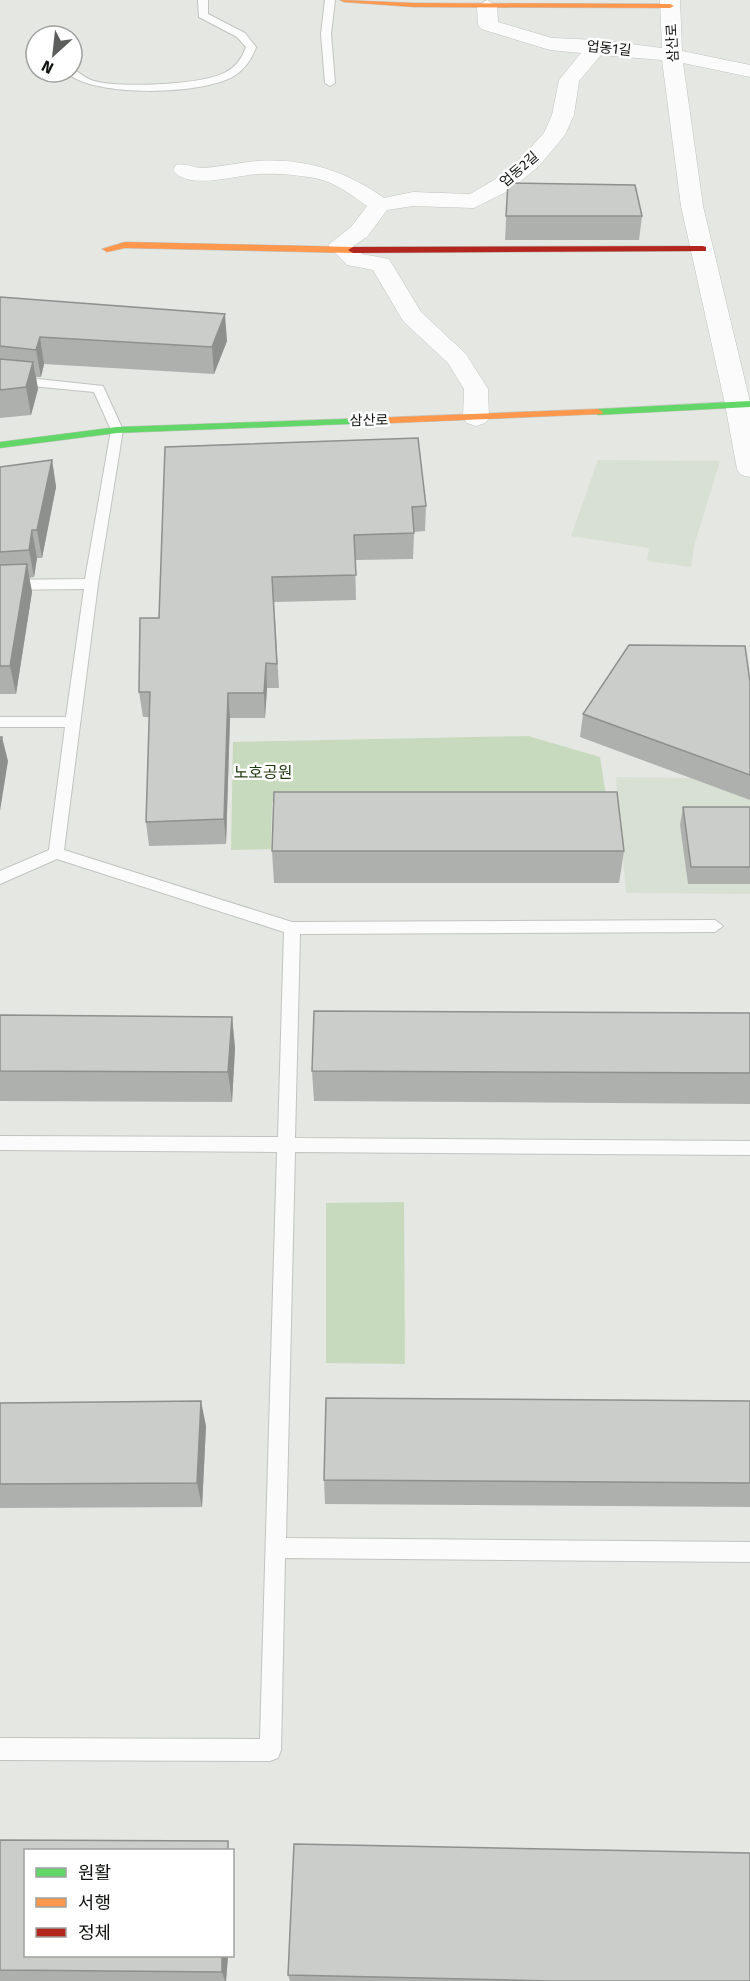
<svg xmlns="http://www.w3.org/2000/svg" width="750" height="1981" viewBox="0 0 750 1981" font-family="'Fira Sans','Noto Sans KR',sans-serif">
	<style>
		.built { fill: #d8e0d4 }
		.green { fill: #c8dabe }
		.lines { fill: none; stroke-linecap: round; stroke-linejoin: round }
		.lane-casing { stroke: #c1c4c0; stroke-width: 2 }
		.street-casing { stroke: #c1c4c0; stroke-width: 1 }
		.fast-casing { stroke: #c1c4c0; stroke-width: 1 }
		.slow-casing { stroke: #c1c4c0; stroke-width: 1 }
		.jam-casing { stroke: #c1c4c0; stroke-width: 1 }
		.lane { fill: #fbfbfb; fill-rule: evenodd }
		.street { fill: #fbfbfb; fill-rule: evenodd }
		.fast { fill: #63d668; fill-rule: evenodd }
		.slow { fill: #ff974d; fill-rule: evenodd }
		.jam { fill: #b3261e; fill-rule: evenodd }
		.wall { fill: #aeb0ad }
		.shaded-wall { fill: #8d908d }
		.building { fill: #cacdc9; stroke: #8d908d; stroke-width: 1.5 }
		.labels { text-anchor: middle; stroke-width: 5; stroke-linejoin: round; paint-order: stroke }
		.far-street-label { font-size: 14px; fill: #111410; stroke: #fff }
		.park-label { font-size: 16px; fill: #233b11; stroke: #fff }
	</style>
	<rect width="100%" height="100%" fill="#e4e7e2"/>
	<!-- built -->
	<g class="built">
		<path d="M 598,460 L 720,461 L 694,546 L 691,567 L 647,561 L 649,548 L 571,536 Z"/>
		<path d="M 616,777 L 750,779 L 750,894 L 626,893 Z"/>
	</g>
	<!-- green -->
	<g class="green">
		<path d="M 528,736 L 600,757 L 606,795 L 272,802 L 271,849 L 231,850 L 233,742 Z"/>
		<path d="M 404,1202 L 405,1364 L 326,1363 L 326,1203 Z"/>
	</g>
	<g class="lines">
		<defs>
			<g id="lane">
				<path d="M 198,0 L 208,0 L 208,14 L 245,33 L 256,47 C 252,59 245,69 234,76 C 204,95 92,98 66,72 L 75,70 C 80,73 85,78 91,80 C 115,89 203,85 226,72 C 236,67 242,58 246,47 L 237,37 L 199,17 Z"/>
				<path d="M 325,0 L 335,0 L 331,34 L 335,83 L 330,86 L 325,83 L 321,34 Z"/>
				<path d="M 0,375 L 103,386 L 123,430 L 98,584 L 64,850 L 292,922 L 715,920 L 723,926 L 715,932 L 300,934 L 295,1138 L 750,1141 L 750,1155 L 295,1152 L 286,1538 L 750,1542 L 750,1562 L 285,1558 L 281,1750 L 278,1758 L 270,1761 L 0,1760 L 0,1738 L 260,1739 L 277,1152 L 0,1150 L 0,1136 L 278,1137 L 284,932 L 57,859 L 0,884 L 0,871 L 49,850 L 65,727 L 0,727 L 0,717 L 66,717 L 84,589 L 0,590 L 0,580 L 85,579 L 111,430 L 94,392 L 0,383 Z"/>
			</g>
			<path id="street" d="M 487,0 L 497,6 L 498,22 L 552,38 L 598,40 L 662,48 L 660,0 L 680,0 L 682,51 L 750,65 L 750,77 L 683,63 L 703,206 L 750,402 L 750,477 L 741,475 L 737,469 L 725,404 L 681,206 L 662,60 L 601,55 L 579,81 L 574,115 L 565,135 L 539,166 L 510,190 L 474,208 L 413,206 L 387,210 L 367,237 L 353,246 L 362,254 L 389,259 L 421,312 L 466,354 L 488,389 L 489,418 L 485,423 L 476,426 L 467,423 L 463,418 L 464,389 L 448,363 L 403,321 L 373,270 L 347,265 L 328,245 L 351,227 L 367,206 C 353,196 336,183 319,179 C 301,175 276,173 258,174 C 236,175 187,191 173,170 L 176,165 C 187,163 193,168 203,168 C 221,167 240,162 258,161 C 305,158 346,171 384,198 L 413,192 L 470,194 L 494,180 L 523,156 L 544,133 L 552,115 L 559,80 L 581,53 L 550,50 L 481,29 L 478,25 L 477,6 Z"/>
			<g id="fast">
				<path d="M 750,401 L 750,407 L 598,415 L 593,412 L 598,409 Z"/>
				<path d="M 371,418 L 376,421 L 375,423 L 117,433 L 0,448 L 0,442 L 117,427 Z"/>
			</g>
			<g id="slow">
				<path d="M 340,0 L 414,3 L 670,4 L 674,6 L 670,8 L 414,7 L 344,2 Z"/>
				<path d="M 125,242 L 353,247 L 358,250 L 353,253 L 125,248 L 107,252 L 102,249 Z"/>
				<path d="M 598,409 L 603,412 L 602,414 L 371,424 L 366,421 L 371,418 Z"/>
			</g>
			<path id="jam" d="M 703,246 L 706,247 L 706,251 L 353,253 L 348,250 L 353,247 Z"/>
		</defs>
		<!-- lane casing -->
		<use href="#lane" class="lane-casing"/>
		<!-- street casing -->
		<use href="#street" class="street-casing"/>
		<!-- fast casing -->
		<use href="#fast" class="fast-casing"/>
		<!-- slow casing -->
		<use href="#slow" class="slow-casing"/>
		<!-- jam casing -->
		<use href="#jam" class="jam-casing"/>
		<!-- lane -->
		<use href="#lane" class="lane"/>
		<!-- street -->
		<use href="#street" class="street"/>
		<!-- fast -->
		<use href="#fast" class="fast"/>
		<!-- slow -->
		<use href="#slow" class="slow"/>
		<!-- jam -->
		<use href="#jam" class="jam"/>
	</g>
	<!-- wall -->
	<g class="wall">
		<path d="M 508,183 L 642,216 L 639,240 L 505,240 Z"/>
		<path d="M 0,297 L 227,341 L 214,374 L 44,364 L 41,377 L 36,377 L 38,389 L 31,415 L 0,418 Z"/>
		<path d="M 418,438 L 426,506 L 425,531 L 414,532 L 413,559 L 355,560 L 356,600 L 274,602 L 279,688 L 267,688 L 265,718 L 230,718 L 226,844 L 149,846 L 146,822 L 149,717 L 143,717 L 139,692 L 159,618 Z"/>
		<path d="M 52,460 L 56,487 L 42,558 L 37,558 L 34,577 L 29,578 L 32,592 L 16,694 L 0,694 L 0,467 Z"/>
		<path d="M 750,682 L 750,800 L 580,737 L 583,714 Z"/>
		<path d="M 683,807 L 750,807 L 750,884 L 688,884 L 680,825 Z"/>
		<path d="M 272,851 L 624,851 L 619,883 L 274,883 Z"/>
		<path d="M 750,1013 L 750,1104 L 314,1101 L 312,1071 Z"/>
		<path d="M 0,1015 L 232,1017 L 235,1048 L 232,1102 L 0,1101 Z"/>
		<path d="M 750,1401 L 750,1507 L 325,1504 L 324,1480 Z"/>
		<path d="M 0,1403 L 206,1426 L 202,1507 L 0,1508 Z"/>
		<path d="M 0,1840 L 228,1956 L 226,1981 L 0,1981 Z"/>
		<path d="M 288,1975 L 750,1981 L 290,1981 Z"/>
	</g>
	<!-- shaded-wall -->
	<g class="shaded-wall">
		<path d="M 225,314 L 227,341 L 214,374 L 212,347 Z"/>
		<path d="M 40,337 L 44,364 L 41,377 L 36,350 Z"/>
		<path d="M 33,362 L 38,389 L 31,415 L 26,387 Z"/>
		<path d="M 52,460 L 56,487 L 42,558 L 37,530 Z"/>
		<path d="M 32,530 L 37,558 L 34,577 L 29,550 Z"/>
		<path d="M 27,564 L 32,592 L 16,694 L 10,666 Z"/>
		<path d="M 266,663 L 267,688 L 265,718 L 264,693 Z"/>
		<path d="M 228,693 L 230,718 L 226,844 L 224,819 Z"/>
		<path d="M 2,737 L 8,761 L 0,811 L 0,750 Z"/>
		<path d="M 232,1017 L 235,1048 L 232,1102 L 228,1072 Z"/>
		<path d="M 201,1401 L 206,1426 L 202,1507 L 197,1483 Z"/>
		<path d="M 222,1956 L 228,1956 L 226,1981 L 225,1981 L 222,1972 Z"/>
	</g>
	<!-- building -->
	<g class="building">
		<path d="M 508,183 L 635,185 L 642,216 L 506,216 Z"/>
		<path d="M 0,297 L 225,314 L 212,347 L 40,337 L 36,350 L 0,346 Z"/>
		<path d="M 0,359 L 33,362 L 26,387 L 0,390 Z"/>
		<path d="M 418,438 L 426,506 L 412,507 L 414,533 L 354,535 L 356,575 L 272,577 L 277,664 L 266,663 L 264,693 L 228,693 L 224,819 L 146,822 L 150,692 L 139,692 L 140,618 L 159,618 L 165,447 Z"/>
		<path d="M 52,460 L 37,530 L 32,530 L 29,550 L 0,552 L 0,467 Z"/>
		<path d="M 27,564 L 10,666 L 0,666 L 0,565 Z"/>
		<path d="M 629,645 L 745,646 L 750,682 L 750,775 L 583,714 Z"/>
		<path d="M 0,737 L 2,737 L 0,750 Z"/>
		<path d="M 274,792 L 617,792 L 624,851 L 272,851 Z"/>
		<path d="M 683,807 L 750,807 L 750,867 L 691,867 Z"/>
		<path d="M 314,1011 L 750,1013 L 750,1073 L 312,1071 Z"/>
		<path d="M 0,1015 L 232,1017 L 228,1072 L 0,1071 Z"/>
		<path d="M 326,1398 L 750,1401 L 750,1483 L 324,1480 Z"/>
		<path d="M 201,1401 L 197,1483 L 0,1484 L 0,1403 Z"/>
		<path d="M 0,1840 L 228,1841 L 228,1851 L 26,1851 L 26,1956 L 222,1956 L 222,1972 L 0,1970 Z"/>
		<path d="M 294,1844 L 750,1853 L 750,1981 L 548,1981 L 288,1975 Z"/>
	</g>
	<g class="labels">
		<!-- far-street labels -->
		<g class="far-street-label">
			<text transform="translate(672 43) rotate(-93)" y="5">삼산로</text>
			<text transform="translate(609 48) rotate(6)" y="5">업동1길</text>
			<text transform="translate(519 169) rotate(-41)" y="5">업동2길</text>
			<text transform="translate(369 420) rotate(-1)" y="5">삼산로</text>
		</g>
		<!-- park labels -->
		<g class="park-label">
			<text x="263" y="778">노호공원</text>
		</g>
	</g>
	<!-- legend -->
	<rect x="24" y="1849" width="210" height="108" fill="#ffffff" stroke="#a0a19f" stroke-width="1.5"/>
	<rect x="36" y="1868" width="30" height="9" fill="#63d668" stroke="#a0a19f" stroke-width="1.5"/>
	<text x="78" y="1879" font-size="18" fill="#111410">원활</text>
	<rect x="36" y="1898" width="30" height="9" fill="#ff974d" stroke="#a0a19f" stroke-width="1.5"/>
	<text x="78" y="1909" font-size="18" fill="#111410">서행</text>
	<rect x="36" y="1928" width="30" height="9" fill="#b3261e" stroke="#a0a19f" stroke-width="1.5"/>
	<text x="78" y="1939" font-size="18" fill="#111410">정체</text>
	<!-- north arrow -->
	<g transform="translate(54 54) rotate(207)"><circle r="28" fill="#ffffff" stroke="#a0a19f" stroke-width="1.5"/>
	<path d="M0-4.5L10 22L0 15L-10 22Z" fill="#5b5e5a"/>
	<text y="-9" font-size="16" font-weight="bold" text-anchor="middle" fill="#111410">N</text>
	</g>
</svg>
